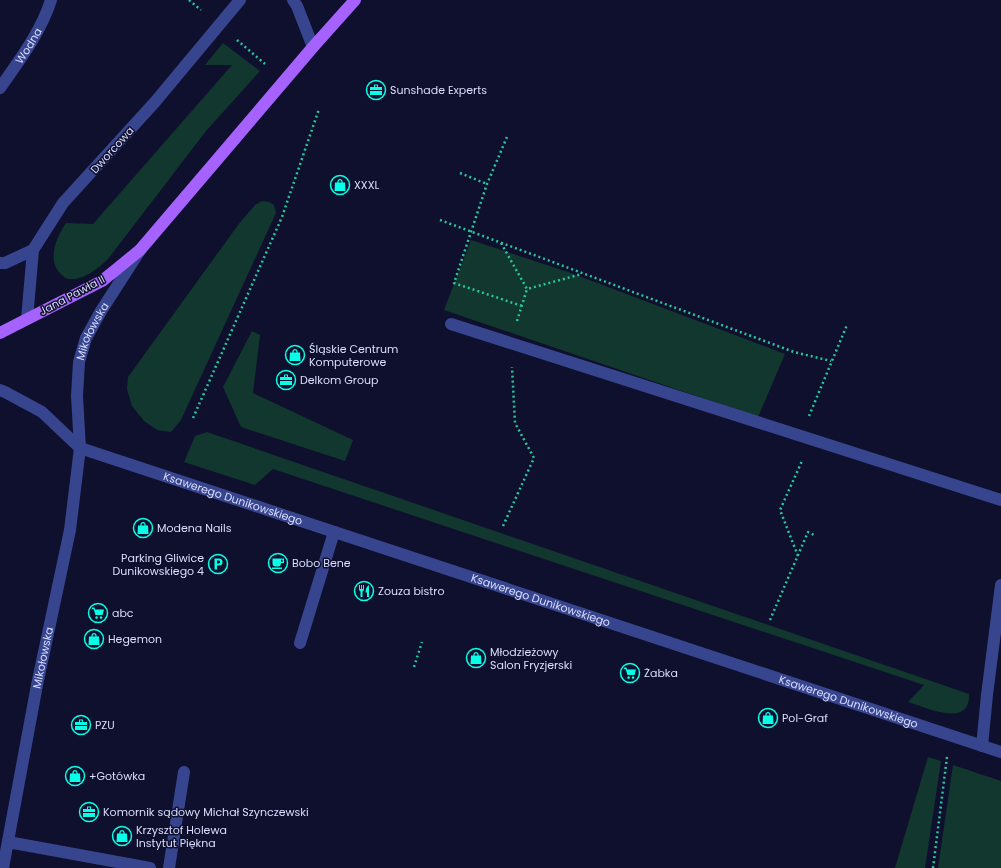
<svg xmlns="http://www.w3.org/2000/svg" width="1001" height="868" viewBox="0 0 1001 868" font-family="Poppins,sans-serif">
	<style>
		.grass { fill: #12372f }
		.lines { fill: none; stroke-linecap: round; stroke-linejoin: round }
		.path { stroke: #27c79e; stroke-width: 2.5; stroke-dasharray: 2 3; stroke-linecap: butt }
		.minor { stroke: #37458f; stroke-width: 12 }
		.major { stroke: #a662ff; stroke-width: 12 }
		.labels { text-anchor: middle; stroke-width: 3; stroke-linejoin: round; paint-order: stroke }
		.street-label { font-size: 11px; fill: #dbdeff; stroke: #0f102d }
		.poi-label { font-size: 11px; fill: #dbdeff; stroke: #0f102d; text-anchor: start }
	</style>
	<rect width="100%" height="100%" fill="#0f102d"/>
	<!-- grass -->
	<g class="grass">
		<path d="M 223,43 L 260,71 L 206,131 L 108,259 C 100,267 84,280 71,279 C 66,279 64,277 61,274 C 46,260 57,236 66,223 L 93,224 L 232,65 L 205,65 Z"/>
		<path d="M 262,201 L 269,202 L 274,205 L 276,213 L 181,420 L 171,432 L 157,430 L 144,421 L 132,406 L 127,389 L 128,377 L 238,225 L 255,205 Z"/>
		<path d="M 471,240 L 571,273 L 785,354 L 758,417 L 444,310 Z"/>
		<path d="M 252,331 L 260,335 L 253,393 L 353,440 L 345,461 L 241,427 L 223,387 Z"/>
		<path d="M 207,432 L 969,694 C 969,697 969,701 968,703 C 962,725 922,706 908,702 L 924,685 L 273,469 L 255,485 L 184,462 L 195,436 Z"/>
		<path d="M 928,757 L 941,761 L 925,868 L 895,868 Z"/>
		<path d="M 953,765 L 1001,781 L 1001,868 L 938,868 Z"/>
	</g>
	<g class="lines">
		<!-- path -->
		<g class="path">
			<path d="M 189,0 L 201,10"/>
			<path d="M 237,40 L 265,64"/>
			<path d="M 507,137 L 487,184 L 454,283 L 522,306"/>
			<path d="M 460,173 L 487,184"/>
			<path d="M 440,220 L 794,352 L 831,361"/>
			<path d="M 501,243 L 527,289 L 582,274"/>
			<path d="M 517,321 L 527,289"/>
			<path d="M 809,416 L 847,325"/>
			<path d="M 193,418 L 282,217 L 319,109"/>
			<path d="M 503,526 L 534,458 L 515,423 L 512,367"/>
			<path d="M 798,556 L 780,510 L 802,461"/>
			<path d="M 770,620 L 808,532 L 814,535"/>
			<path d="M 414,667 L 422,642"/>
			<path d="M 933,868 L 947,757"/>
		</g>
		<!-- minor -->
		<g class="minor">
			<path d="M 293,0 L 297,6 L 313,47"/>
			<path id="s1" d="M 0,88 C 19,61 41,32 51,0"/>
			<path d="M 0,263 L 5,263 L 33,250"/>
			<path d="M 27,319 L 33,250 L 63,203 L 155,102 L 240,0"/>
			<path d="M 451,324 L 1001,500"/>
			<path id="s2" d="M 0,390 L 5,392 L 42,412 L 80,448 L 1001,752"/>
			<path d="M 300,643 L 334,532"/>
			<path d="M 982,746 L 987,695 L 1001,585"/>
			<path d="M 8,842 L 150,868"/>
			<path id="s3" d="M 3,868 L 37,685 L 70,530 L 80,448 L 77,396 L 79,362 L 86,338 L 101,311 L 139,252"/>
			<path d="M 169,868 L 184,772"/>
		</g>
		<!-- major -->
		<path class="major" d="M 0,333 L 102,281 L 140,250 L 313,47 L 355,0"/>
	</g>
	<!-- icons -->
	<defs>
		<symbol id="office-ring" viewBox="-11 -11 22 22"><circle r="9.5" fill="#0f102d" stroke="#07ffe8" stroke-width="1.5"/><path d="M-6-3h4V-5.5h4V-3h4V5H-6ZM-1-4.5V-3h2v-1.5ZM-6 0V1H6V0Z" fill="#07ffe8"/></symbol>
		<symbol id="shop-ring" viewBox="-11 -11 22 22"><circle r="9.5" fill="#0f102d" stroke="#07ffe8" stroke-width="1.5"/><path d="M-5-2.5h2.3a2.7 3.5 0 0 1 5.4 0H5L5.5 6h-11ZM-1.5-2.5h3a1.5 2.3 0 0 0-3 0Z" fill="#07ffe8"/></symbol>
		<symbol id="cafe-ring" viewBox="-11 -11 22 22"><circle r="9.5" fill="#0f102d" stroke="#07ffe8" stroke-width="1.5"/><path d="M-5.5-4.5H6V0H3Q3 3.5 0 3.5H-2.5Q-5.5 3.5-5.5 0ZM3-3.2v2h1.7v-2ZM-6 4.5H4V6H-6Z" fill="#07ffe8"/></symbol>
		<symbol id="parking-ring" viewBox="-11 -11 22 22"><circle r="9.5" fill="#0f102d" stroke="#07ffe8" stroke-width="1.5"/><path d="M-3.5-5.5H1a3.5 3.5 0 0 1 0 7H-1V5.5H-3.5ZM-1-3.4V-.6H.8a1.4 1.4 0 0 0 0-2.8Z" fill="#07ffe8"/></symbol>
		<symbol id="restaurant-ring" viewBox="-11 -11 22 22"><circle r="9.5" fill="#0f102d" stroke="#07ffe8" stroke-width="1.5"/><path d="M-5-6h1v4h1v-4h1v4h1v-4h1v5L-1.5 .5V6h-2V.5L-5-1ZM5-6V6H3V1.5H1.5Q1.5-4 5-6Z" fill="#07ffe8"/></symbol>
		<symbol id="supermarket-ring" viewBox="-11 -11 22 22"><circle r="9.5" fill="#0f102d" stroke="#07ffe8" stroke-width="1.5"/><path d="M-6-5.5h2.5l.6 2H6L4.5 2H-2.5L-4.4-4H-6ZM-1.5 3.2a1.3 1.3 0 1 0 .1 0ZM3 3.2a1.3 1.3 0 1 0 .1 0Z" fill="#07ffe8"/></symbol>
	</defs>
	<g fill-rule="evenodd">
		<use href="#office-ring" x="365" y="79" width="22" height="22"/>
		<use href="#shop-ring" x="329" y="174" width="22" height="22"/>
		<use href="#shop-ring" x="284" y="344" width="22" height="22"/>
		<use href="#office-ring" x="275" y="369" width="22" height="22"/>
		<use href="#shop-ring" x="132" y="517" width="22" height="22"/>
		<use href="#cafe-ring" x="267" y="552" width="22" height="22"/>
		<use href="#parking-ring" x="207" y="553" width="22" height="22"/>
		<use href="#restaurant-ring" x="353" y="580" width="22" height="22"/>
		<use href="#supermarket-ring" x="87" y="602" width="22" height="22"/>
		<use href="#shop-ring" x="83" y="628" width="22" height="22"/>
		<use href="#shop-ring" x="465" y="647" width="22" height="22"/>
		<use href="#supermarket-ring" x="619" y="662" width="22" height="22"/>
		<use href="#shop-ring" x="757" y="707" width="22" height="22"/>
		<use href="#office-ring" x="70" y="714" width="22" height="22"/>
		<use href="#shop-ring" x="64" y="765" width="22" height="22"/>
		<use href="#office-ring" x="78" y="801" width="22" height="22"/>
		<use href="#shop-ring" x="111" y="825" width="22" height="22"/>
	</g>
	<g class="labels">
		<!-- street labels -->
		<g class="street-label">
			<text dy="4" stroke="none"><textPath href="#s1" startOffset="51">Wodna</textPath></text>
			<text transform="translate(112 150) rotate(-48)" y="4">Dworcowa</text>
			<text transform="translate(72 295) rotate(-28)" y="4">Jana Pawła II</text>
			<text dy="4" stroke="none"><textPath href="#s3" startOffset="547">Mikołowska</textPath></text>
			<text dy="4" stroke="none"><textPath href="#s2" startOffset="261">Ksawerego Dunikowskiego</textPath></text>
			<text dy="4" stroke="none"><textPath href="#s2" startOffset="585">Ksawerego Dunikowskiego</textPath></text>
			<text dy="4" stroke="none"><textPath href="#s3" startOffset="214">Mikołowska</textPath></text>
			<text dy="4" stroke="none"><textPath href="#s2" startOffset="909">Ksawerego Dunikowskiego</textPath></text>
		</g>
		<!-- poi labels -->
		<g class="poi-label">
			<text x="390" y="94">Sunshade Experts</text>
			<text x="354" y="189">XXXL</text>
			<text x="309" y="353">Śląskie Centrum<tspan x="309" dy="13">Komputerowe</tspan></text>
			<text x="300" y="384">Delkom Group</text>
			<text x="157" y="532">Modena Nails</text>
			<text x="204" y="562" text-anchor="end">Parking Gliwice<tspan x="204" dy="13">Dunikowskiego 4</tspan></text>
			<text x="292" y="567">Bobo Bene</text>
			<text x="378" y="595">Zouza bistro</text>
			<text x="112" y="617">abc</text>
			<text x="108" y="643">Hegemon</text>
			<text x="490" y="656">Młodzieżowy<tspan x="490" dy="13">Salon Fryzjerski</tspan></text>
			<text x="644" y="677">Żabka</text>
			<text x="782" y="722">Pol-Graf</text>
			<text x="95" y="729">PZU</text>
			<text x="89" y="780">+Gotówka</text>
			<text x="103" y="816">Komornik sądowy Michał Szynczewski</text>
			<text x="136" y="834">Krzysztof Holewa<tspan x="136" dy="13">Instytut Piękna</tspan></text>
		</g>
	</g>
</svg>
